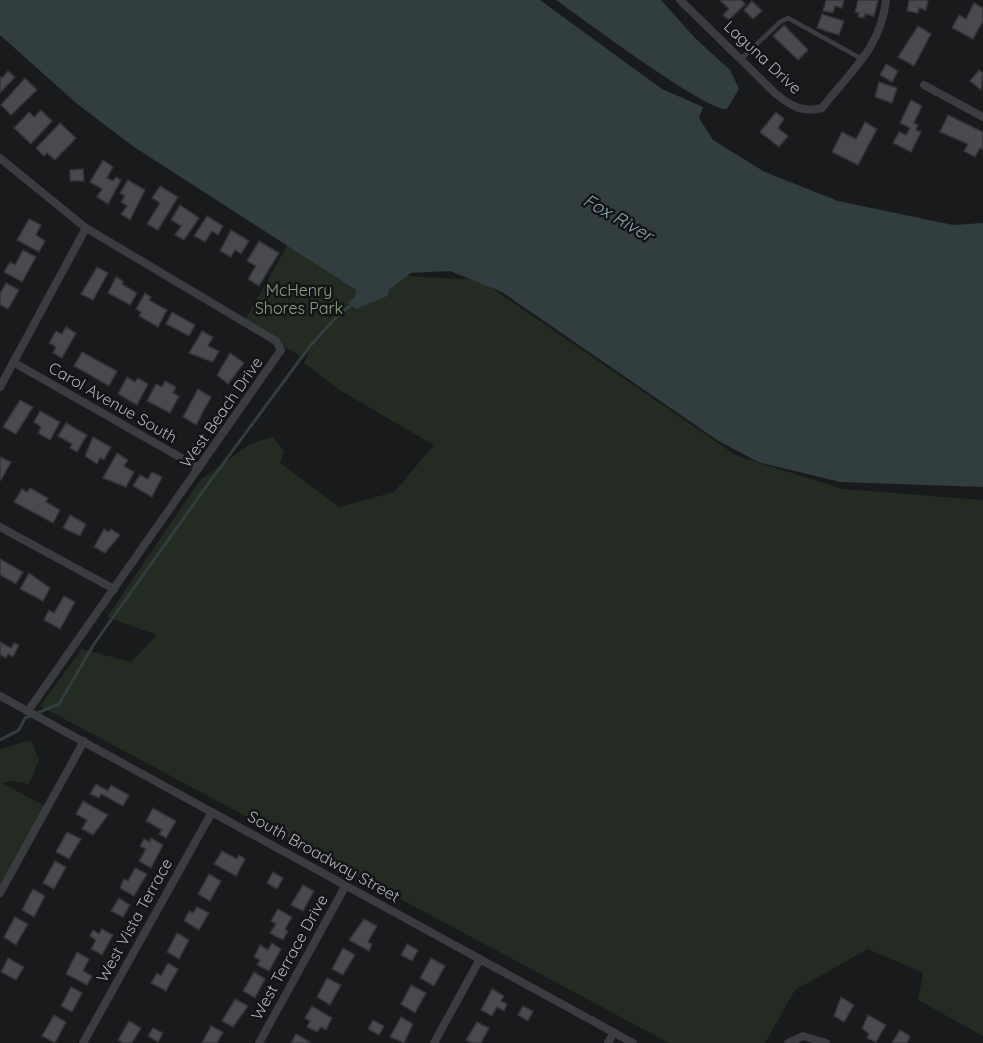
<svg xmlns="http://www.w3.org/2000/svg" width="983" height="1043" viewBox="0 0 983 1043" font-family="Quicksand,sans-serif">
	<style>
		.green { fill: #242b23 }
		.water { fill: #323d40 }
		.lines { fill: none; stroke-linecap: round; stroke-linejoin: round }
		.stream { stroke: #323d40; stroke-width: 3 }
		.building { fill: #484a4e; stroke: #333437; stroke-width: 1.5 }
		.service { stroke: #3a3c40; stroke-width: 4.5 }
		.minor { stroke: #3a3c40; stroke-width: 8 }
		.labels { text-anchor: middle; stroke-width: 5; stroke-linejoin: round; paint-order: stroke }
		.street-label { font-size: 16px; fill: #adb3ba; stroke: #141416 }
		.park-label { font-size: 16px; fill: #8aa385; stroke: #141416 }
		.water-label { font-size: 18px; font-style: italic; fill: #87a6b1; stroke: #141416 }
	</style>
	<rect width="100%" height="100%" fill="#191a1b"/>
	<!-- green -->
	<g class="green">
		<path d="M 288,244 L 356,290 L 355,297 L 347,304 L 356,309 L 389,290 L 405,276 L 480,280 L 737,456 L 843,489 L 983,500 L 983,1036 L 918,1000 L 923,973 L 868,949 L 795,990 L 765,1043 L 669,1043 L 40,706 L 82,649 L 131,662 L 157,635 L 107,617 L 200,480 L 250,444 L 273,437 L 284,451 L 280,463 L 339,507 L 394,492 L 434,445 L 341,391 L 304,363 L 313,342 L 300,356 L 244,322 Z"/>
		<path d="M 31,740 L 39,760 L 29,784 L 12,781 L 2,783 L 47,807 L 0,893 L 0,749 Z"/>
	</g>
	<!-- water -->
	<g class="water">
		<path d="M 0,0 L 540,0 L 662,89 L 703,107 L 699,118 L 713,140 L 765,172 L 838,201 L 953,225 L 983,223 L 983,487 L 840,482 L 758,462 L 717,440 L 502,292 L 450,271 L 411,273 L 389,290 L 387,296 L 356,309 L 347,303 L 355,297 L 356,290 L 134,147 L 76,103 L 0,35 Z"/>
		<path d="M 556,0 L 661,0 L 695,38 L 730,70 L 739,89 L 727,109 C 708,113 579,16 556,0 Z"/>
	</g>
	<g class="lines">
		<!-- stream -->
		<path class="stream" d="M 0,740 L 19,730 L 25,718 L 59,704 L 94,644 L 208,484 L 310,346 L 338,315 L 354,303"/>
	</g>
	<!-- building -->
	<g class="building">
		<path d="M 720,0 L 741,0 L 745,4 L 729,20 L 723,15 L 729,9 Z"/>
		<path d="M 826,0 L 844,0 L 842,8 L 835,6 L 833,13 L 823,11 Z"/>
		<path d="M 858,0 L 878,0 L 874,16 L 865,14 L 864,18 L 858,17 L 859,13 L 855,12 Z"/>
		<path d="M 909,0 L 928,0 L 926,10 L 919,8 L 918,13 L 907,11 Z"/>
		<path d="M 752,1 L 762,11 L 753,19 L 744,10 Z"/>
		<path d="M 974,3 L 983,8 L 983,21 L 973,39 L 952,28 L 959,15 L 966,19 Z"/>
		<path d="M 822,14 L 844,21 L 839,35 L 817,28 Z"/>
		<path d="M 784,25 L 808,50 L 798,60 L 773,36 Z"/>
		<path d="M 918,26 L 931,34 L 914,66 L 898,57 Z"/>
		<path d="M 886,64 L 898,71 L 892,82 L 880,75 Z"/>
		<path d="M 979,70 L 983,73 L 981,90 L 970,81 Z"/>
		<path d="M 8,71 L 15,77 L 0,93 L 0,76 L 2,78 Z"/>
		<path d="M 25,78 L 37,90 L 11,115 L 1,105 Z"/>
		<path d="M 879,82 L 897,88 L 892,103 L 875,97 Z"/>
		<path d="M 911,100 L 922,106 L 914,123 L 918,125 L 916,130 L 921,132 L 911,152 L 893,143 L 899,132 L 906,135 L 910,128 L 900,123 Z"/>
		<path d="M 41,110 L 52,121 L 31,144 L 14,128 L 29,112 L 34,117 Z"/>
		<path d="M 776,112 L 784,119 L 778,128 L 788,136 L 779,147 L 760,132 Z"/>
		<path d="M 948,115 L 983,132 L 983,150 L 980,148 L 975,157 L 964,151 L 968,144 L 940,132 Z"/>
		<path d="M 865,122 L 877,129 L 858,165 L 832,152 L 842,132 L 856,139 Z"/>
		<path d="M 60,123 L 76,138 L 55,160 L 47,153 L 44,156 L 36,148 Z"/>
		<path d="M 103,160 L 113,167 L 107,178 L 113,181 L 116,177 L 121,180 L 108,204 L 97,197 L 102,189 L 90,182 Z"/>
		<path d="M 83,169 L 84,181 L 70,181 L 70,170 Z"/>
		<path d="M 128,180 L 145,190 L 130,220 L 121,214 L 127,206 L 121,202 L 125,196 L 120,193 Z"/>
		<path d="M 160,186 L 178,197 L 158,230 L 147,224 L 160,203 L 152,198 Z"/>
		<path d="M 180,205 L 199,218 L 184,240 L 175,235 L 181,226 L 171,220 Z"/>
		<path d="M 207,216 L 223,226 L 218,235 L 212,231 L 205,242 L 194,236 Z"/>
		<path d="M 29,219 L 41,225 L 36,235 L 45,241 L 39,252 L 17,240 Z"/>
		<path d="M 231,230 L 249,241 L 241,254 L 235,250 L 231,257 L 220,251 Z"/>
		<path d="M 259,241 L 279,253 L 259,286 L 248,279 L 256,266 L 247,261 Z"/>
		<path d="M 23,250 L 36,257 L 22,282 L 4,272 L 10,262 L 15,265 Z"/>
		<path d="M 97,267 L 108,273 L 93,300 L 81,294 Z"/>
		<path d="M 116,277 L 123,281 L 122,284 L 137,293 L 130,305 L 108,293 Z"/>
		<path d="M 6,283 L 19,290 L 8,309 L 0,305 L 0,294 Z"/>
		<path d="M 145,293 L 151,297 L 149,300 L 167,310 L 158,327 L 139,316 L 141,312 L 136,309 Z"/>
		<path d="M 172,312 L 195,325 L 189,336 L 166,324 Z"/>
		<path d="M 66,327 L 76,333 L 62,358 L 53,353 L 56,347 L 49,343 L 56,331 L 62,334 Z"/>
		<path d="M 202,331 L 213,337 L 208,346 L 219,351 L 213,362 L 189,353 Z"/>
		<path d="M 82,352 L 117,371 L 109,386 L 74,366 Z"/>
		<path d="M 230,353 L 244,363 L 228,384 L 217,375 Z"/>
		<path d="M 127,377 L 135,382 L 138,378 L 148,384 L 137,405 L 118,394 Z"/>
		<path d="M 165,381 L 176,387 L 173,393 L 179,396 L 170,413 L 147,401 L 156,384 L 162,387 Z"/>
		<path d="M 198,389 L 211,397 L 196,425 L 183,417 Z"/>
		<path d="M 20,400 L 33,407 L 16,434 L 3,427 Z"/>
		<path d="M 40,411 L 60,422 L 50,440 L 38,433 L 41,427 L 34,422 Z"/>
		<path d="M 66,423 L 87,435 L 77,452 L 70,448 L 72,444 L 58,436 Z"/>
		<path d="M 93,437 L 111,447 L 104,460 L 100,458 L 97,464 L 85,456 Z"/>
		<path d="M 117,453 L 128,460 L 124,466 L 134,472 L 126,487 L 103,478 Z"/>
		<path d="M 0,457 L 11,462 L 1,480 L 0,480 Z"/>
		<path d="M 152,472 L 162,477 L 152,497 L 133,486 L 140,475 L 148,479 Z"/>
		<path d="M 30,488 L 48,498 L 46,502 L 60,510 L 53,523 L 14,502 L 22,489 L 27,492 Z"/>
		<path d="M 70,515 L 86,524 L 80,536 L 63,528 Z"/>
		<path d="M 104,529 L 109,532 L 111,529 L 120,535 L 105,553 L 94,547 Z"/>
		<path d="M 0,559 L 23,572 L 16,584 L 0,575 Z"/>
		<path d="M 29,573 L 50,588 L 43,601 L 20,589 Z"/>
		<path d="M 64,596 L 75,602 L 60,629 L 44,620 L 49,610 L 54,613 Z"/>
		<path d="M 0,642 L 11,648 L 14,643 L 19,645 L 13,657 L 8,654 L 6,658 L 0,655 Z"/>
		<path d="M 96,784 L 108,791 L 111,785 L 129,795 L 123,806 L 101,794 L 99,798 L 90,794 Z"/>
		<path d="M 83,801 L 108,815 L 93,835 L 82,829 L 87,820 L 76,814 Z"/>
		<path d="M 153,808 L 176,821 L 166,838 L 159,834 L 162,830 L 146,821 Z"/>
		<path d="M 67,832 L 81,839 L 69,859 L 56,852 Z"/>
		<path d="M 151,838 L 163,845 L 151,868 L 139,861 L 146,849 L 140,846 L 144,839 L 150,842 Z"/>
		<path d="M 222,851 L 237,859 L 239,855 L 245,859 L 236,876 L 214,864 Z"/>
		<path d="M 55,861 L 66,867 L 54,889 L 43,883 Z"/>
		<path d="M 135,868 L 147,874 L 134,896 L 120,888 L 124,879 L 128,881 Z"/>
		<path d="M 273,872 L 283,878 L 277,889 L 267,883 Z"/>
		<path d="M 209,874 L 221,881 L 210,901 L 198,894 Z"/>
		<path d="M 303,885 L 314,891 L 303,911 L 291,905 Z"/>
		<path d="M 33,889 L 45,896 L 34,917 L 22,910 Z"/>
		<path d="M 119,898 L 130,905 L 123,917 L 111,911 Z"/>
		<path d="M 197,907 L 209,913 L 199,930 L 184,921 L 189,911 L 193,913 Z"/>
		<path d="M 278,909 L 292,917 L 285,929 L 288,931 L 283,940 L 270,933 L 276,924 L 271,921 Z"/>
		<path d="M 15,917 L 28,924 L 16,945 L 4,937 Z"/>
		<path d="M 364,919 L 377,926 L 368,942 L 372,944 L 369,951 L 349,940 Z"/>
		<path d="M 102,929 L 113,935 L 102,955 L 91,949 L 96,940 L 90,936 L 93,930 L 99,934 Z"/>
		<path d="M 177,933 L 189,940 L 179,959 L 167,952 Z"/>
		<path d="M 272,943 L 281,949 L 269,971 L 257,965 L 260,960 L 254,957 L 260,945 L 268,950 Z"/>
		<path d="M 407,944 L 418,950 L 412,961 L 401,955 Z"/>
		<path d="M 343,948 L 355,955 L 343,975 L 332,969 Z"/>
		<path d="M 77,952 L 89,959 L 83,971 L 92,976 L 87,985 L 66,974 Z"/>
		<path d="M 8,958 L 24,967 L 16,980 L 1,972 Z"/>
		<path d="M 431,958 L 445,966 L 434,986 L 420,978 Z"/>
		<path d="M 168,963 L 178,969 L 166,991 L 151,983 L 157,973 L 161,976 Z"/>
		<path d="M 254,972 L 265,979 L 255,998 L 243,991 Z"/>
		<path d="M 327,978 L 341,985 L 330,1005 L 317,997 Z"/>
		<path d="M 411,985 L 426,993 L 415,1013 L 401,1004 Z"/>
		<path d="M 71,987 L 82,993 L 72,1012 L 61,1006 Z"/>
		<path d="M 492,989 L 504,996 L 501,1001 L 507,1004 L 504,1011 L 497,1007 L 492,1016 L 481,1010 Z"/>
		<path d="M 841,997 L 854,1005 L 844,1022 L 834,1016 Z"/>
		<path d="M 235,999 L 248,1006 L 233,1027 L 222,1021 Z"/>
		<path d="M 312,1006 L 332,1018 L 326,1030 L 321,1027 L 317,1032 L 307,1027 L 310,1021 L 305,1018 Z"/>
		<path d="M 523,1006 L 533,1011 L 528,1021 L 518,1015 Z"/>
		<path d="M 54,1015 L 66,1022 L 55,1043 L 42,1036 Z"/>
		<path d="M 868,1015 L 886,1025 L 876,1042 L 867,1038 L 869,1034 L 862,1028 Z"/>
		<path d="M 401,1017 L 413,1024 L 404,1043 L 390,1037 Z"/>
		<path d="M 373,1020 L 384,1026 L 379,1035 L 368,1029 Z"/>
		<path d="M 129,1021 L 141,1028 L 132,1043 L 123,1043 L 118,1040 Z"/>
		<path d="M 477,1022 L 489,1028 L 481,1043 L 472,1043 L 466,1040 Z"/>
		<path d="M 211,1026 L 223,1032 L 217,1043 L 202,1043 Z"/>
		<path d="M 153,1028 L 163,1033 L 158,1042 L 148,1036 Z"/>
		<path d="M 900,1030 L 910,1036 L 907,1043 L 892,1043 Z"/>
		<path d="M 296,1034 L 310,1042 L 310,1043 L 291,1043 Z"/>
	</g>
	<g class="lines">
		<!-- service -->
		<path class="service" d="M 741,59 L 780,22 L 788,18 L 862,59"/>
		<!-- minor -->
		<g class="minor">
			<path d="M 680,0 L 776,94 C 791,106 802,113 822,108 C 851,70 880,50 886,0"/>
			<path d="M 924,85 L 983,117"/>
			<path d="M 0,158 L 86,228 L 276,341 L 281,350 L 28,711"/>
			<path d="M 13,362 L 199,468"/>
			<path d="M 0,387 L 86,228"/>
			<path d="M 0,527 L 114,589"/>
			<path d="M 0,696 L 633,1043"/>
			<path d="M 0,893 L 84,741"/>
			<path d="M 83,1043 L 212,812"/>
			<path d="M 259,1043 L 346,885"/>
			<path d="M 434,1043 L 480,959"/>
			<path d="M 608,1043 L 614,1032"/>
			<path d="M 788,1043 L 803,1036 L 826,1043"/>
		</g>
	</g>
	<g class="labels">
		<!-- street labels -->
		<g class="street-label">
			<text transform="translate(763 57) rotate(43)" y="6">Laguna Drive</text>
			<text transform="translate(113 402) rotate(30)" y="6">Carol Avenue South</text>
			<text transform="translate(221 412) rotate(-55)" y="6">West Beach Drive</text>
			<text transform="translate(324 856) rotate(29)" y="6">South Broadway Street</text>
			<text transform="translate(134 920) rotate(-61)" y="6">West Vista Terrace</text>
			<text transform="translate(289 957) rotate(-61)" y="6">West Terrace Drive</text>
		</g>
		<!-- park labels -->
		<g class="park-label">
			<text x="299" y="296">McHenry<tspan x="299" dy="18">Shores Park</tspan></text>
		</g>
		<!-- water labels -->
		<g class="water-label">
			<text transform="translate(618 218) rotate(30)" y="6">Fox River</text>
		</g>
	</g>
</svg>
